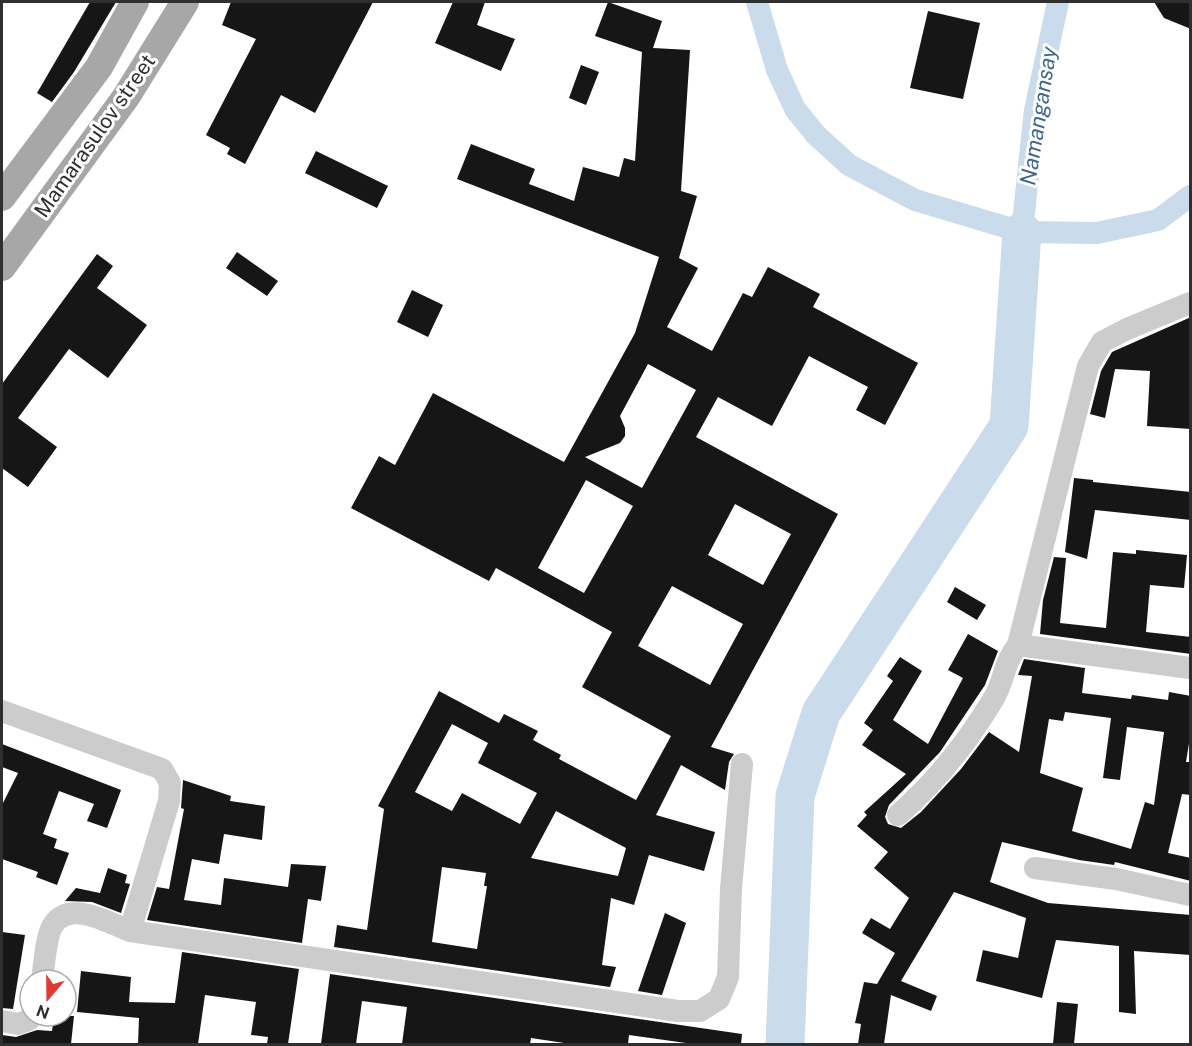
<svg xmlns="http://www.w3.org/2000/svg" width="1192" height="1046" viewBox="0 0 1192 1046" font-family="'Public Sans',sans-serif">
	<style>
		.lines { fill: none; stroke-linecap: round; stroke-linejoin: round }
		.canal { stroke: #cadbeb; stroke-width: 22 }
		.river { stroke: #cadbeb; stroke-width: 39 }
		.building { fill: #161616; fill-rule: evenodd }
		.minor { stroke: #ccc; stroke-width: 22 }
		.major { stroke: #a7a7a7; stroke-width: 28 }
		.labels { text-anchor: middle; stroke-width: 6; stroke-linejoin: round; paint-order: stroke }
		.street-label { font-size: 21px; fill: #2f2f2f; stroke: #fff }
		.water-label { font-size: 22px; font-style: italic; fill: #3f688f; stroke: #fff }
	</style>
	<rect width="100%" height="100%" fill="#fff"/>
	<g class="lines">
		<!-- canal -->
		<g class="canal">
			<path d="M 757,2 L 777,70 L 795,109 L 816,135 L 849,165 L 915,200 L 1022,232 L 1097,233 L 1158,220 L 1190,196"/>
			<path d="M 1022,232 L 1035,110 L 1058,2"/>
		</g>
		<!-- river -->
		<path class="river" d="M 785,1044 L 795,796 L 821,713 L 1009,426 L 1022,232"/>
	</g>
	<!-- building -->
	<g class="building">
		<path d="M 90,2 L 116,2 L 74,72 L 52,102 L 37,93 Z"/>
		<path d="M 231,2 L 373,2 L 315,113 L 281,95 L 245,164 L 227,154 L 230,148 L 206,135 L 256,39 L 222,25 Z"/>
		<path d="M 453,2 L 485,2 L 477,25 L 515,39 L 501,71 L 435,43 Z"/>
		<path d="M 608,2 L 662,21 L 653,48 L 690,50 L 681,191 L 697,196 L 679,258 L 698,268 L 667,327 L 712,351 L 743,293 L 752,297 L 768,267 L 820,294 L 813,307 L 918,363 L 885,425 L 856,410 L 868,387 L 809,356 L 772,426 L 718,397 L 696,437 L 838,514 L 711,747 L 734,754 L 729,762 L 725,790 L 681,765 L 656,815 L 715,832 L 704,871 L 649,855 L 634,905 L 611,898 L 602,965 L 616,967 L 610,987 L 334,947 L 337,925 L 367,930 L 384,809 L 378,806 L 439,691 L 499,723 L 504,714 L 538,731 L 533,740 L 561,755 L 559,759 L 636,800 L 671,736 L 582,687 L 612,632 L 496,568 L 489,581 L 351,508 L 379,456 L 395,465 L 433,393 L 564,462 L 635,333 L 659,257 L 457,179 L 471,144 L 535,169 L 529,184 L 574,201 L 583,167 L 619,177 L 624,158 L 635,161 L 642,52 L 595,36 ZM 648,364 L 696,390 L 642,488 L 585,457 L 620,443 L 625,436 L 625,428 L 620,416 ZM 586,480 L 633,506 L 584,593 L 538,568 ZM 735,504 L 791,534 L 763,585 L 708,555 ZM 672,586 L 743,624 L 710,685 L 638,646 ZM 452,724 L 488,743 L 478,763 L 537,793 L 520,824 L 462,793 L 452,811 L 415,792 ZM 556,811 L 626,848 L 618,876 L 531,858 ZM 442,867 L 486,873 L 484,886 L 487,886 L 477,949 L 432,942 Z"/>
		<path d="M 1154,2 L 1191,2 L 1191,29 L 1164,18 Z"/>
		<path d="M 928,11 L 980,23 L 963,99 L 910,88 Z"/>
		<path d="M 581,65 L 599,72 L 586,105 L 569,98 Z"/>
		<path d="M 316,151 L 388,186 L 377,208 L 305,173 Z"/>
		<path d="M 237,252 L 278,281 L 267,296 L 226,268 Z"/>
		<path d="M 97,254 L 113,266 L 97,288 L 147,325 L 108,378 L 69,349 L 18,418 L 57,447 L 28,487 L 2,468 L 2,384 Z"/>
		<path d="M 412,290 L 443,305 L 428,337 L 397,322 Z"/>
		<path d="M 1191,317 L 1191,429 L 1147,426 L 1150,371 L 1115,369 L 1105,418 L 1090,414 L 1101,371 L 1112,352 Z"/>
		<path d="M 1074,478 L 1093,480 L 1093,482 L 1191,492 L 1191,520 L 1095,510 L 1087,559 L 1065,552 Z"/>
		<path d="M 1136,550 L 1187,555 L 1184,588 L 1150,585 L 1146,632 L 1191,637 L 1191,654 L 1040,634 L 1043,600 L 1054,557 L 1066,558 L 1060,623 L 1106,628 L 1113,552 L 1136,554 Z"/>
		<path d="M 955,587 L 986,605 L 977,620 L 947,602 Z"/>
		<path d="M 968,634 L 998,651 L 985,685 L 940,752 L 889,805 L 885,817 L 888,824 L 901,828 L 921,812 L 961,769 L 989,732 L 1019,752 L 1032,676 L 1018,675 L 1024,659 L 1085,668 L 1082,693 L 1131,699 L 1132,695 L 1168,700 L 1169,692 L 1191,696 L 1191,731 L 1186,762 L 1191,762 L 1191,795 L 1182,794 L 1168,853 L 1191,858 L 1191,881 L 1115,862 L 1114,865 L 1079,860 L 1002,842 L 990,882 L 1048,903 L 1191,915 L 1191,955 L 1134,951 L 1136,1014 L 1119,1012 L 1119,946 L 1056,940 L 1042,998 L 976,981 L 983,950 L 1018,958 L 1026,918 L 954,892 L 901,981 L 937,996 L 931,1011 L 891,995 L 884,1044 L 858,1044 L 861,1024 L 855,1023 L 864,982 L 877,984 L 895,953 L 862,933 L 871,918 L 890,929 L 909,898 L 874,868 L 888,852 L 857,826 L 867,815 L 864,812 L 906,774 L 862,745 L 873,730 L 864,723 L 893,681 L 887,676 L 900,657 L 922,671 L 893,720 L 928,744 L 963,678 L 948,670 ZM 1065,712 L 1111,718 L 1103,778 L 1120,780 L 1127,727 L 1164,732 L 1154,805 L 1145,802 L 1131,849 L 1072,831 L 1083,788 L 1040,773 L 1049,719 L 1063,721 Z"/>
		<path d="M 2,744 L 121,790 L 107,828 L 87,821 L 94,804 L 59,791 L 43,834 L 57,839 L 54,848 L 69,853 L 57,885 L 36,877 L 38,872 L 2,859 L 2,805 L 18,773 L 2,767 Z"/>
		<path d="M 183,780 L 231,796 L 230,801 L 265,806 L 262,840 L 224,834 L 219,864 L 192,859 L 184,900 L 221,905 L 224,878 L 288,887 L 291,864 L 326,866 L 321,901 L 308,899 L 302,943 L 147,920 L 157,887 L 169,889 L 184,809 L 181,808 Z"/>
		<path d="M 108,868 L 127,875 L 125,883 L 130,884 L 121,913 L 92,902 L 65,901 L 76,888 L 100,893 Z"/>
		<path d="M 665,913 L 686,923 L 662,995 L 638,991 Z"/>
		<path d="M 2,932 L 25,935 L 13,1009 L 2,1008 Z"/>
		<path d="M 182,952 L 299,969 L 288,1044 L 267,1044 L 268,1037 L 251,1035 L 256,1002 L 205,995 L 198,1044 L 138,1044 L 139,1018 L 77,1012 L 81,971 L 131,977 L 129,1002 L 175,1003 Z"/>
		<path d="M 330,974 L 742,1034 L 741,1044 L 693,1044 L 629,1035 L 628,1044 L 571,1044 L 531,1038 L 530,1044 L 402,1044 L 407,1007 L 362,1001 L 356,1044 L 321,1044 Z"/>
		<path d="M 1057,1002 L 1078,1004 L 1074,1044 L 1053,1044 Z"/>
		<path d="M 54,1016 L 74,1016 L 71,1044 L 2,1044 L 2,1035 L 16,1037 L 37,1030 L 52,1031 Z"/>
	</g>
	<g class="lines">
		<!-- minor -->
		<g class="minor">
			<path d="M 1018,645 L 1088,366 L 1102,342 L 1127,329 L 1190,303"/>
			<path d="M 2,711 L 162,769 L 170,783 L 169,801 L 130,931"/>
			<path d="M 898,815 C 937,781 967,743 994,698 C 1005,679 1003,664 1018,645 L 1190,668"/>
			<path d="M 1035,868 L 1116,879 L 1190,895"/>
			<path d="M 42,980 C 44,967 46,935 53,925 C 70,899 109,923 130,931 L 678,1011 L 700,1011 L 719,999 L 728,977 L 731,889 L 742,764"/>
			<path d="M 2,1021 L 18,1024 L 29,1020 L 32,1016"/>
		</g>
		<!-- major -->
		<g class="major">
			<path d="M 2,197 L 99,67 L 135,2"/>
			<path d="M 2,267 L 126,97 L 185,2"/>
		</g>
	</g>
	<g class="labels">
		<!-- street labels -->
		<g class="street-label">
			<text transform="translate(95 136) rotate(-55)" y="7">Mamarasulov street</text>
		</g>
		<!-- water labels -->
		<g class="water-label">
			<text transform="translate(1038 116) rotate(-81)" y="8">Namangansay</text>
		</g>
	</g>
	<!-- border -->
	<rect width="1192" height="1046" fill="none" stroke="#2f2f2f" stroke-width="6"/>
	<!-- north arrow -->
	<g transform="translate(48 998) rotate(200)"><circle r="28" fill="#ffffff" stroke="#acacac" stroke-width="1.5"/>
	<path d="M0-4.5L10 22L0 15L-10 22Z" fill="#e03a36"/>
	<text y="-9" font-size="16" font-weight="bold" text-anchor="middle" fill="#2f2f2f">N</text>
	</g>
</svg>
